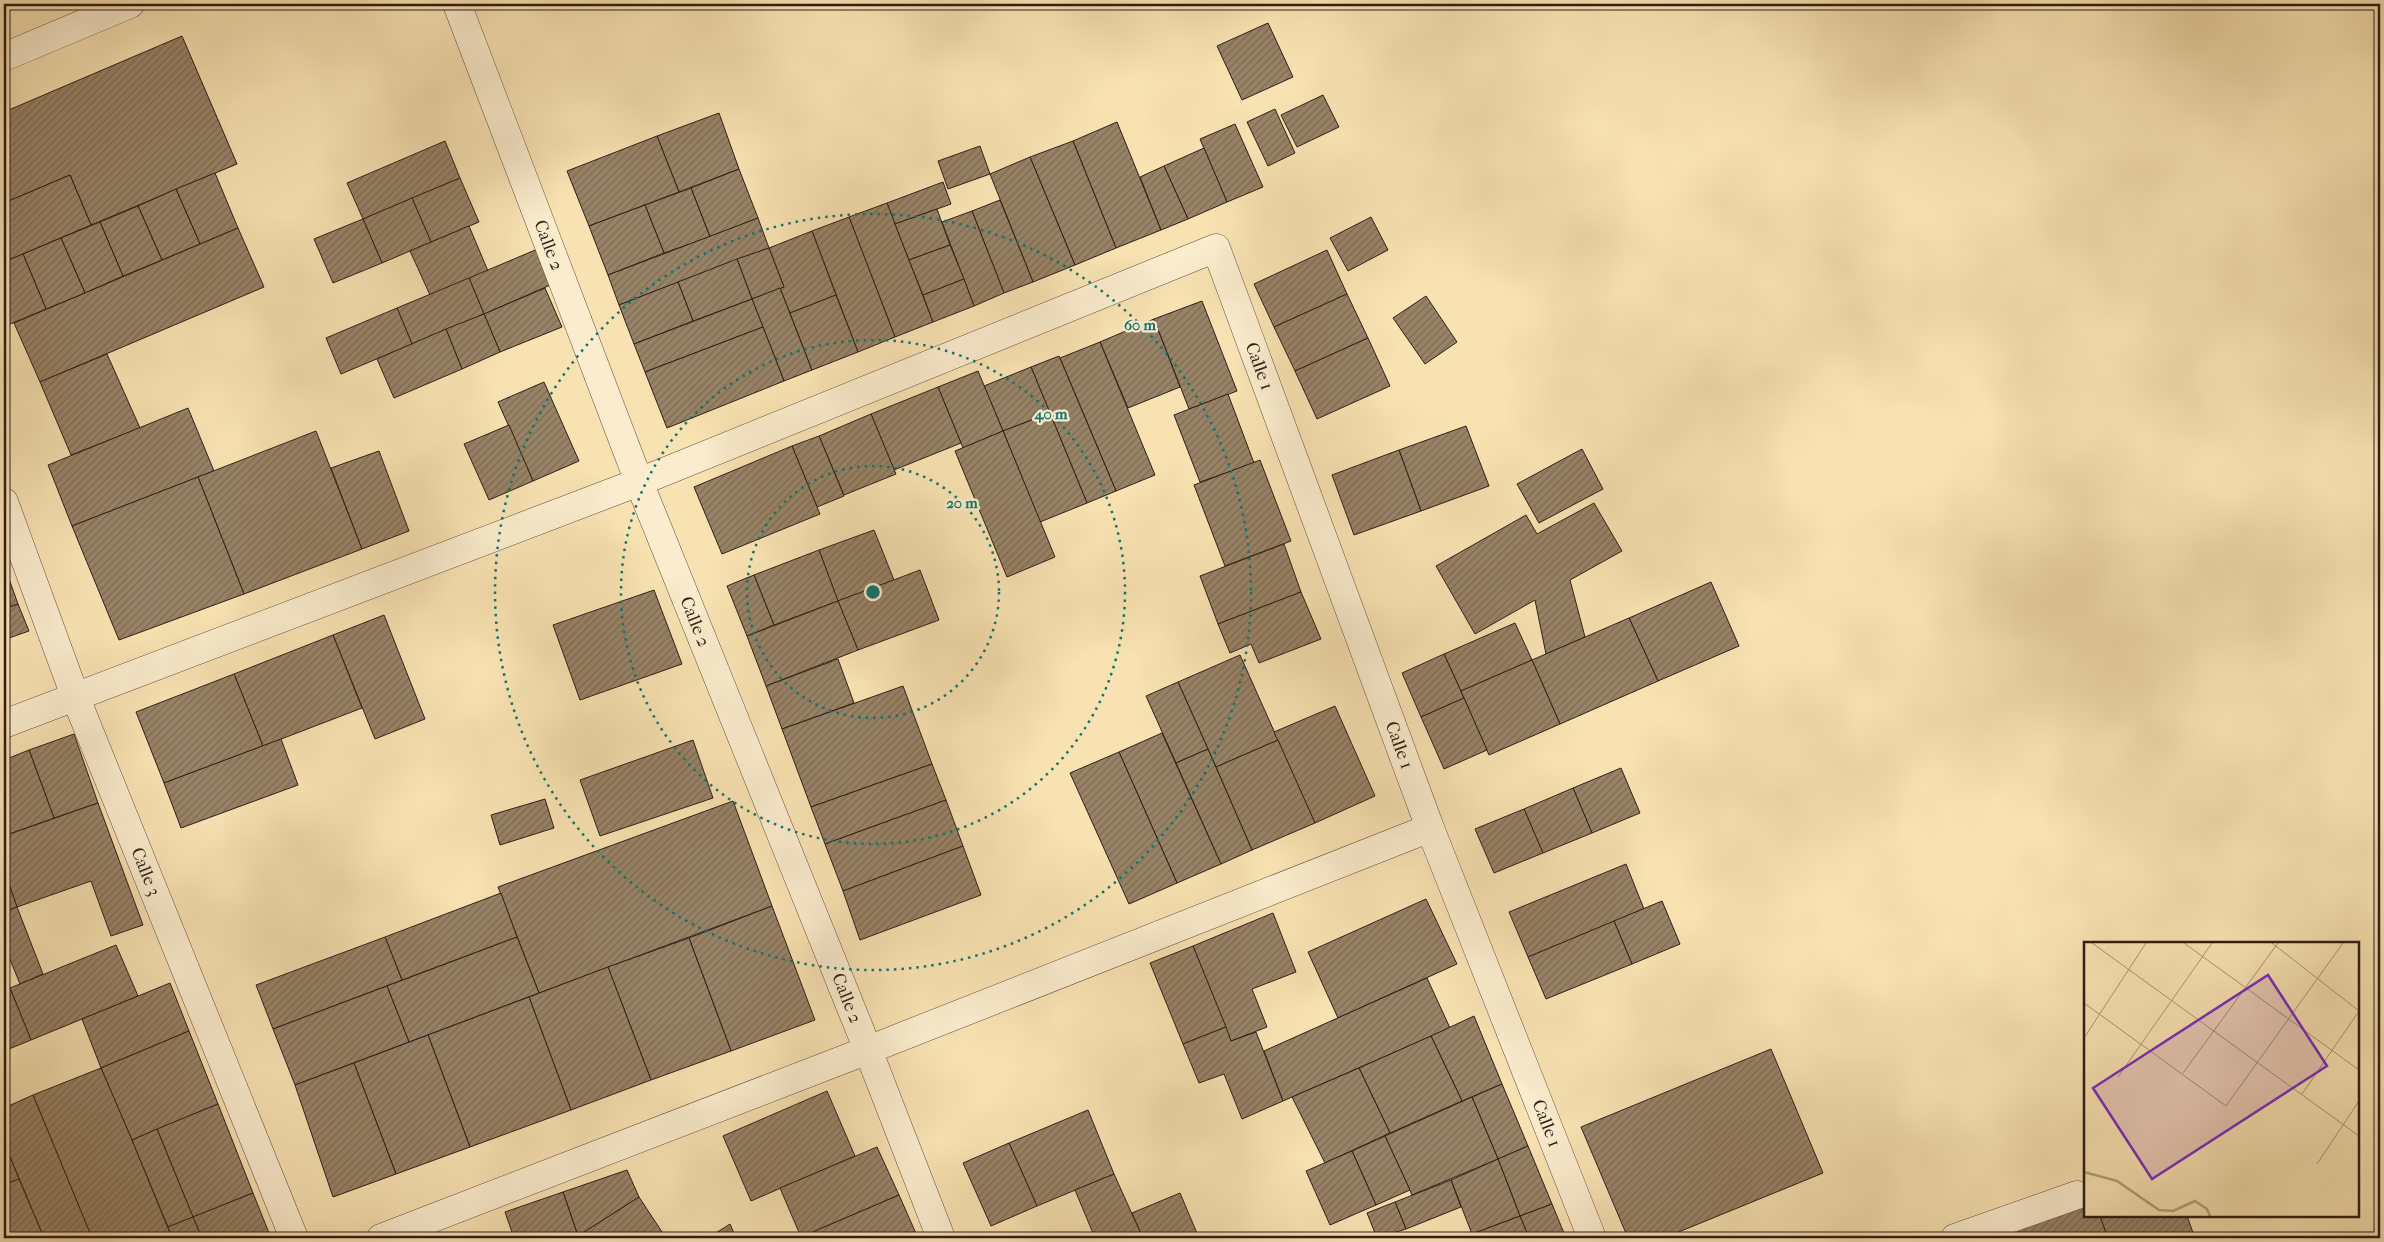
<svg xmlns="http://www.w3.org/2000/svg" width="2384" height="1242" viewBox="0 0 2384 1242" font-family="'IM FELL French Canon',serif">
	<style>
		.building { fill: url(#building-hatch); stroke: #301d16 }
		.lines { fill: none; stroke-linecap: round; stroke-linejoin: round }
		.minor-casing { stroke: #624e3d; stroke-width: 29 }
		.minor { stroke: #faeccd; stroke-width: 28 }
		.ring { fill: none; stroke: #0f766e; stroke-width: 2.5; stroke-dasharray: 2.5 5 }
		.labels { text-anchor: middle; stroke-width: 4.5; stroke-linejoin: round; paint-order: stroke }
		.street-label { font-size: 18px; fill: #301d16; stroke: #faeccd }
		.inset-river { fill: none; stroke: #b49f7d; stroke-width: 2.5 }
		.inset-road { fill: none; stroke: #a89374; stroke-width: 1 }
		.view { fill: #7b2cbf; fill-opacity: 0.15; stroke: #7b2cbf; stroke-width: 2.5 }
		.inset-edge { fill: none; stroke: #301d16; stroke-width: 2.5 }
		.centre { fill: #0f766e; stroke: #faeccd; stroke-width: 2.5 }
		.ring-label { font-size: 15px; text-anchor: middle; font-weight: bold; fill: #0f766e; stroke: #faeccd; stroke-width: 4.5; stroke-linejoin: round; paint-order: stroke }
	</style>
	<defs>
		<pattern id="building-hatch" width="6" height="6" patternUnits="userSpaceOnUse" patternTransform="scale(1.25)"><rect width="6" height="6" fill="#988367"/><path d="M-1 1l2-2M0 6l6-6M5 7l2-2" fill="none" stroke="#7c6b54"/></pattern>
	</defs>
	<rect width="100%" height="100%" fill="#f8e2b2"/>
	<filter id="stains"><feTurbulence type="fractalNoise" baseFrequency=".004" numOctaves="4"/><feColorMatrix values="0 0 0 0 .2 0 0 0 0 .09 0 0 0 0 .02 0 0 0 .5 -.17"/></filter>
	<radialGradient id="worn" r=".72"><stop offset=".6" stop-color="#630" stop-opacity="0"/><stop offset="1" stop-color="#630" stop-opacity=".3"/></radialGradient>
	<!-- building -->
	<g class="building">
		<path d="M 1268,23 L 1293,77 L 1242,100 L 1217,46 Z"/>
		<path d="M 182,36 L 237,164 L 91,225 L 70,175 L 4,203 L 4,112 Z"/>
		<path d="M 1323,95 L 1339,127 L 1297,147 L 1281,115 Z"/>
		<path d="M 1275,109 L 1295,153 L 1268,166 L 1247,122 Z"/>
		<path d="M 719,113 L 739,169 L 679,192 L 657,136 Z"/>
		<path d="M 1117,122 L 1161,230 L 1116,248 L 1073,141 Z"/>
		<path d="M 1235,124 L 1263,187 L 1227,202 L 1200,139 Z"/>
		<path d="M 657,136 L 679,192 L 589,226 L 567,171 Z"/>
		<path d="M 445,141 L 460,178 L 363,219 L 347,183 Z"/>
		<path d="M 1073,141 L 1116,248 L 1075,265 L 1030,157 Z"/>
		<path d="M 980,146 L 990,174 L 948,189 L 938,161 Z"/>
		<path d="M 1204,148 L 1227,202 L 1188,219 L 1164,166 Z"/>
		<path d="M 1030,157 L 1075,265 L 1033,282 L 990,174 Z"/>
		<path d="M 1164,166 L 1188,219 L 1161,230 L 1140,177 Z"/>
		<path d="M 739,169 L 758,218 L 710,237 L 691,188 Z"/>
		<path d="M 215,173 L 238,228 L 200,244 L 176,189 Z"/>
		<path d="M 70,175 L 91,225 L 4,262 L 4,203 Z"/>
		<path d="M 460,178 L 479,222 L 431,242 L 412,198 Z"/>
		<path d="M 943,182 L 951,204 L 895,224 L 887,203 Z"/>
		<path d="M 691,188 L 710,237 L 664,253 L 645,205 Z"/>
		<path d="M 176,189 L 200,244 L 162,260 L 138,206 Z"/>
		<path d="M 412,198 L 431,242 L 382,263 L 363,219 Z"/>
		<path d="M 1000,200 L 1033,282 L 1004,293 L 972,211 Z"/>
		<path d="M 887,203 L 933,322 L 895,337 L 849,217 Z"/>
		<path d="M 645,205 L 664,253 L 608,275 L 589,226 Z"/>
		<path d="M 138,206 L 162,260 L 123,276 L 100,222 Z"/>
		<path d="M 937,209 L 950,245 L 909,260 L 895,224 Z"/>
		<path d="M 972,211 L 1004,293 L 974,306 L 942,222 Z"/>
		<path d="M 849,217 L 895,337 L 858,352 L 812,231 Z"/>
		<path d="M 1371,217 L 1388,250 L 1348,271 L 1330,238 Z"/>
		<path d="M 758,218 L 769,248 L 619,305 L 608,275 Z"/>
		<path d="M 363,219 L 382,263 L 333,283 L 314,239 Z"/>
		<path d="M 100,222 L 123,276 L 85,293 L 61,238 Z"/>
		<path d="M 469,226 L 488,271 L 430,295 L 410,251 Z"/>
		<path d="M 238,228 L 264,287 L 40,382 L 14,323 Z"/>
		<path d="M 812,231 L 836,295 L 790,313 L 780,288 L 784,287 L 769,248 Z"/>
		<path d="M 61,238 L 85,293 L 46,309 L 23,254 Z"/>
		<path d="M 950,245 L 964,279 L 923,295 L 909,260 Z"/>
		<path d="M 540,248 L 555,283 L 484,314 L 469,278 Z"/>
		<path d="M 769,248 L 784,287 L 752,299 L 737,259 Z"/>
		<path d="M 1327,250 L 1347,294 L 1274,327 L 1254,284 Z"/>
		<path d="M 23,254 L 46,309 L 8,325 L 4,316 L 4,262 Z"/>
		<path d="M 737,259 L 752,299 L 693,321 L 678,282 Z"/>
		<path d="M 469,278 L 484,314 L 412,344 L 397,308 Z"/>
		<path d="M 964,279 L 974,306 L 933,322 L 923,295 Z"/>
		<path d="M 678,282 L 693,321 L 634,344 L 619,305 Z"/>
		<path d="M 545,288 L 562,327 L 500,352 L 484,314 Z"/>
		<path d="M 780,288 L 812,370 L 784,381 L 752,299 Z"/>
		<path d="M 1347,294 L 1368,338 L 1295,371 L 1274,327 Z"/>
		<path d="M 836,295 L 858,352 L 812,370 L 790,313 Z"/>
		<path d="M 1426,296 L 1457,342 L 1425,364 L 1393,318 Z"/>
		<path d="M 752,299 L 763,327 L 645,372 L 634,344 Z"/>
		<path d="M 1202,301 L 1237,391 L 1189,409 L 1154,319 Z"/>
		<path d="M 397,308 L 412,344 L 341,374 L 326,338 Z"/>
		<path d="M 484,314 L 500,352 L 462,369 L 446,329 Z"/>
		<path d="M 1154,319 L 1180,387 L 1128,408 L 1100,342 Z"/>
		<path d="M 763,327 L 784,381 L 667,428 L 645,372 Z"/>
		<path d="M 446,329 L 462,369 L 394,398 L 377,359 Z"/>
		<path d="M 1368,338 L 1390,386 L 1317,419 L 1295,371 Z"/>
		<path d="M 1100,342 L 1155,475 L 1116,491 L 1060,358 Z"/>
		<path d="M 107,354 L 140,428 L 71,455 L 40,382 Z"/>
		<path d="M 1059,356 L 1116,491 L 1087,503 L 1031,367 Z"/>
		<path d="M 1031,367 L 1050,413 L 1003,431 L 984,386 Z"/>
		<path d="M 978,371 L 1003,431 L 963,448 L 938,387 Z"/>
		<path d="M 544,382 L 579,461 L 533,481 L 498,402 Z"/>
		<path d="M 938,387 L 961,443 L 894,470 L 871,414 Z"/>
		<path d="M 1228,394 L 1254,463 L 1200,482 L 1174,415 Z"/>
		<path d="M 188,408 L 214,471 L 72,526 L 48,465 Z"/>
		<path d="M 1050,413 L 1087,503 L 1040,522 L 1003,431 Z"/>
		<path d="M 871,414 L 896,474 L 844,495 L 819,436 Z"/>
		<path d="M 509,425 L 533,481 L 489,500 L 464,444 Z"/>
		<path d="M 1466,426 L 1489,486 L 1421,511 L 1399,450 Z"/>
		<path d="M 316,431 L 362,549 L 244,594 L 198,477 Z"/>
		<path d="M 1003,431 L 1055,557 L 1007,577 L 955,451 Z"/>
		<path d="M 819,436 L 844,496 L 817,507 L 792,446 Z"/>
		<path d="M 792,446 L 820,514 L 722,554 L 694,487 Z"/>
		<path d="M 1582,449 L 1603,489 L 1539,523 L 1517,484 Z"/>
		<path d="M 1399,450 L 1421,511 L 1354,535 L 1332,475 Z"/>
		<path d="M 379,451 L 409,531 L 362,549 L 331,468 Z"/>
		<path d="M 1260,460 L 1291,541 L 1225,566 L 1194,485 Z"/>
		<path d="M 198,477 L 244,594 L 119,640 L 72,526 Z"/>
		<path d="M 1594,503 L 1622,551 L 1570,580 L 1585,637 L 1546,654 L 1535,600 L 1475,634 L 1436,566 L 1526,515 L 1537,534 Z"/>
		<path d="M 874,530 L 894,580 L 838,601 L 819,550 Z"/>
		<path d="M 1284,544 L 1301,592 L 1218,624 L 1200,576 Z"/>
		<path d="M 819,550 L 838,601 L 774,625 L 754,575 Z"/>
		<path d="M 920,570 L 939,620 L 858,650 L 838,601 Z"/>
		<path d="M 754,575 L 774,625 L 747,636 L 727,586 Z"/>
		<path d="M 9,579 L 18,604 L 4,609 L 4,581 Z"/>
		<path d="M 1711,582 L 1739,646 L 1658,681 L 1629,618 Z"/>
		<path d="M 654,590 L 682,664 L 580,700 L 553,625 Z"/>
		<path d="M 1301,592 L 1321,639 L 1259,663 L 1251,644 L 1230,653 L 1218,624 Z"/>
		<path d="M 838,601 L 858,650 L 766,686 L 747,636 Z"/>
		<path d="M 18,604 L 29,631 L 9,638 L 4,623 L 4,609 Z"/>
		<path d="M 384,615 L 425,719 L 375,739 L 333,635 Z"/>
		<path d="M 1629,618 L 1658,681 L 1560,724 L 1532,660 Z"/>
		<path d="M 1515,623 L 1532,660 L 1461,691 L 1444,654 Z"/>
		<path d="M 333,635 L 362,708 L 263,746 L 234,674 Z"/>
		<path d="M 1444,654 L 1464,698 L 1421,717 L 1402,673 Z"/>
		<path d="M 1240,655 L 1278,740 L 1216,767 L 1178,682 Z"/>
		<path d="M 838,659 L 854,703 L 782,729 L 766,686 Z"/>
		<path d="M 1532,660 L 1560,724 L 1489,755 L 1461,691 Z"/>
		<path d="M 234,674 L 263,746 L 164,783 L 136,712 Z"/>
		<path d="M 1178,682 L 1208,749 L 1176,763 L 1146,696 Z"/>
		<path d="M 903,686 L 932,764 L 811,807 L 782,729 Z"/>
		<path d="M 1464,698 L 1487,750 L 1444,769 L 1421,717 Z"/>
		<path d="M 1335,706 L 1375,796 L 1315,823 L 1274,732 Z"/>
		<path d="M 1162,733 L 1221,864 L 1177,883 L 1119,752 Z"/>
		<path d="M 74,734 L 98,803 L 54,818 L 29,750 Z"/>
		<path d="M 281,739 L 298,785 L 181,828 L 164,783 Z"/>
		<path d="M 693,740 L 713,798 L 600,836 L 580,780 Z"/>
		<path d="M 1278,740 L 1315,823 L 1252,850 L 1216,767 Z"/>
		<path d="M 1208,749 L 1252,850 L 1221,864 L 1176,763 Z"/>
		<path d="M 29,750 L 54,818 L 4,836 L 4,760 Z"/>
		<path d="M 1119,752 L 1177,883 L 1129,904 L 1070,773 Z"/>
		<path d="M 932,764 L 946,800 L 825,844 L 811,807 Z"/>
		<path d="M 1621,768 L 1640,813 L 1592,833 L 1573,788 Z"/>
		<path d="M 1573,788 L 1592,833 L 1543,853 L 1524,809 Z"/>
		<path d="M 545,799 L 554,828 L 500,845 L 491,815 Z"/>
		<path d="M 946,800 L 963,846 L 843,891 L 825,844 Z"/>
		<path d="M 733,801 L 772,906 L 539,993 L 498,887 Z"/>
		<path d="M 98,803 L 143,925 L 111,936 L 91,881 L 17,907 L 4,870 L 4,836 Z"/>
		<path d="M 1524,809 L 1543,853 L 1494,873 L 1475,829 Z"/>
		<path d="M 963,846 L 981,895 L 860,940 L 843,891 Z"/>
		<path d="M 1626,864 L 1644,909 L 1528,957 L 1509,912 Z"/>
		<path d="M 4,870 L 17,907 L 4,912 Z"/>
		<path d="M 501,893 L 517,937 L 402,980 L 385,937 Z"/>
		<path d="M 1426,899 L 1457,964 L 1338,1018 L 1308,952 Z"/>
		<path d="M 1662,901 L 1680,944 L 1632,964 L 1614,921 Z"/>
		<path d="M 772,906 L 815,1020 L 731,1051 L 689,938 Z"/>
		<path d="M 17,907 L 43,974 L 20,984 L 9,957 L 4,959 L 4,912 Z"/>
		<path d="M 1273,913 L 1296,972 L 1252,989 L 1267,1027 L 1231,1041 L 1193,946 Z"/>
		<path d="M 1614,921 L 1632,964 L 1546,999 L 1528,957 Z"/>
		<path d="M 385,937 L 402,980 L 273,1029 L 256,985 Z"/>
		<path d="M 517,937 L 539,993 L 409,1042 L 387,986 Z"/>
		<path d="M 689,938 L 731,1051 L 651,1080 L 608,967 Z"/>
		<path d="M 116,945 L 138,996 L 31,1040 L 10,988 Z"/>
		<path d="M 1193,946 L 1226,1027 L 1183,1044 L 1150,963 Z"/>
		<path d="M 608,967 L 651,1080 L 571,1110 L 529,997 Z"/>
		<path d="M 1427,978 L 1450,1028 L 1283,1101 L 1264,1051 Z"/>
		<path d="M 170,983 L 189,1031 L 101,1068 L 82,1019 Z"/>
		<path d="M 387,986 L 409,1042 L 295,1085 L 273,1029 Z"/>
		<path d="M 10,988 L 31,1040 L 4,1051 L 4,990 Z"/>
		<path d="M 529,997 L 571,1110 L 470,1147 L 428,1035 Z"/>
		<path d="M 1474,1016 L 1502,1084 L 1462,1101 L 1431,1036 Z"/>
		<path d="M 1226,1027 L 1231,1041 L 1256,1032 L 1283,1101 L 1242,1119 L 1224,1074 L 1199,1083 L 1183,1044 Z"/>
		<path d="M 189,1031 L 218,1104 L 132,1140 L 101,1068 Z"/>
		<path d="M 428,1035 L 470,1147 L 396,1174 L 354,1063 Z"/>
		<path d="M 1431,1036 L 1462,1101 L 1390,1133 L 1359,1068 Z"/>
		<path d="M 1771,1049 L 1823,1173 L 1664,1238 L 1628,1238 L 1581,1127 Z"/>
		<path d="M 354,1063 L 396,1174 L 333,1197 L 295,1085 Z"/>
		<path d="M 101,1068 L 132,1140 L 172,1238 L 92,1238 L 33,1095 Z"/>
		<path d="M 1359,1068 L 1390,1133 L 1325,1163 L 1292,1097 Z"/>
		<path d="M 1502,1084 L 1528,1146 L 1498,1159 L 1472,1097 Z"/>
		<path d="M 827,1091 L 855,1156 L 751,1201 L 723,1136 Z"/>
		<path d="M 33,1095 L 92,1238 L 44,1238 L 4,1142 L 4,1108 Z"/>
		<path d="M 1472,1097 L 1498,1159 L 1412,1195 L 1385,1136 Z"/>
		<path d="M 218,1104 L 253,1193 L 193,1217 L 157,1129 Z"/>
		<path d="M 1088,1110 L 1114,1174 L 1037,1206 L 1009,1143 Z"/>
		<path d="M 157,1129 L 193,1217 L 168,1227 L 132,1140 Z"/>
		<path d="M 1385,1136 L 1410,1190 L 1376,1205 L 1352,1151 Z"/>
		<path d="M 4,1142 L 19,1179 L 4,1185 Z"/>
		<path d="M 1009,1143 L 1037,1206 L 991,1226 L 963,1163 Z"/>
		<path d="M 1528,1146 L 1552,1204 L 1520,1216 L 1498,1159 Z"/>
		<path d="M 877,1147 L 899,1195 L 801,1237 L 780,1188 Z"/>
		<path d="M 1352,1151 L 1376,1205 L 1330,1225 L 1306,1171 Z"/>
		<path d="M 1498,1159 L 1520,1216 L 1472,1234 L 1451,1180 Z"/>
		<path d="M 627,1170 L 639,1197 L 578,1236 L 563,1192 Z"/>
		<path d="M 1114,1174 L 1142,1236 L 1137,1238 L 1095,1238 L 1075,1190 Z"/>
		<path d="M 19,1179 L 44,1238 L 4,1238 L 4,1185 Z"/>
		<path d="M 1451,1180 L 1461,1207 L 1406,1229 L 1395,1202 Z"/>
		<path d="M 563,1192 L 578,1236 L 575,1238 L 514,1238 L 505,1212 Z"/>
		<path d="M 253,1193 L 271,1238 L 202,1238 L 193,1217 Z"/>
		<path d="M 1180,1193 L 1199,1238 L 1143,1238 L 1132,1213 Z"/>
		<path d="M 899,1195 L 918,1238 L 801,1237 Z"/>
		<path d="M 639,1197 L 666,1238 L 575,1238 L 578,1236 Z"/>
		<path d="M 2085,1200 L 2085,1216 L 2100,1216 L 2108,1238 L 2021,1238 L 2016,1225 Z"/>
		<path d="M 1395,1202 L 1406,1229 L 1377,1238 L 1367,1213 Z"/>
		<path d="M 1552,1204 L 1566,1238 L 1529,1238 L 1520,1216 Z"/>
		<path d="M 1520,1216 L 1529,1238 L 1462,1238 L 1472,1234 Z"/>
		<path d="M 2100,1216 L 2187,1216 L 2195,1238 L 2108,1238 Z"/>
		<path d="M 193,1217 L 202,1238 L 172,1238 L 168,1227 Z"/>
		<path d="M 730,1224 L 736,1238 L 708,1238 Z"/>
	</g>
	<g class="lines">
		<defs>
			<g id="minor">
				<path id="s1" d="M 457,4 L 639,482 L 868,1050 L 941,1238"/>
				<path d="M 4,57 L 130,4"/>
				<path id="s2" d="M 4,502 L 75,696 L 294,1238"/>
				<path id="s3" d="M 4,724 L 639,482 L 1216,248 L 1430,828 L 1592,1238"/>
				<path d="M 381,1238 L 868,1050 L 1430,828"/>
				<path d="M 1955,1238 L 2077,1195"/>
			</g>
		</defs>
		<!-- minor casing -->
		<use href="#minor" class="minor-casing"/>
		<!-- minor -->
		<use href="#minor" class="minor"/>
	</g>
	<!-- distance rings -->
	<g class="ring">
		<circle cx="873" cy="592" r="126"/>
		<circle cx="873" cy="592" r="252"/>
		<circle cx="873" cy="592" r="378"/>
	</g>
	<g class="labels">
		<!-- street labels -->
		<g class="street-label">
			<text dy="6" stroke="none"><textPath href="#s1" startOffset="258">Calle 2</textPath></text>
			<text dy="6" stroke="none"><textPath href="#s3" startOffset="1428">Calle 1</textPath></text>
			<text dy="6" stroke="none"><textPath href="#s1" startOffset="662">Calle 2</textPath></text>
			<text dy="6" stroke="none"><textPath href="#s3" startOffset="1832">Calle 1</textPath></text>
			<text dy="6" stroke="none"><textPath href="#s2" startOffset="396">Calle 3</textPath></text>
			<text dy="6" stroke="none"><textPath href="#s1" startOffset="1068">Calle 2</textPath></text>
			<text dy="6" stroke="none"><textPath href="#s3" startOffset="2238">Calle 1</textPath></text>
		</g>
	</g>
	<!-- overview -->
	<g transform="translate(2084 942)">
		<rect width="275" height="275" fill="#f8e2b2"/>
		<path class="inset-river" d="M 0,230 L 33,239 L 75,268 L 89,269 L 111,259 L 123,267 L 126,274"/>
		<path class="inset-road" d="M 8,1 L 275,194M 100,1 L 275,128M 188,1 L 275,69 L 218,152M 0,61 L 142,164 L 259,1M 0,96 L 62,1M 99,131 L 194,1M 34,135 L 128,1M 233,222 L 275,159"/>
		<path class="view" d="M 184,33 L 243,124 L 68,237 L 9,146 Z"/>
		<rect width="275" height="275" class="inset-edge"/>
	</g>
	<circle cx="873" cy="592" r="8" class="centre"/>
	<g class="ring-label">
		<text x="1140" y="330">60 m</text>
		<text x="1051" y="419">40 m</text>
		<text x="962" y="508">20 m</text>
	</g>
	<!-- margin -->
	<rect width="2384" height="1242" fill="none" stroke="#f8e2b2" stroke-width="20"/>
	<rect x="5" y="5" width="2374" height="1232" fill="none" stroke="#301d16" stroke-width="2.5"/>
	<rect x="10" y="10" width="2364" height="1222" fill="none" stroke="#301d16"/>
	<rect width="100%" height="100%" filter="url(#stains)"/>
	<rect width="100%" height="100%" fill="url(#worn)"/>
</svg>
